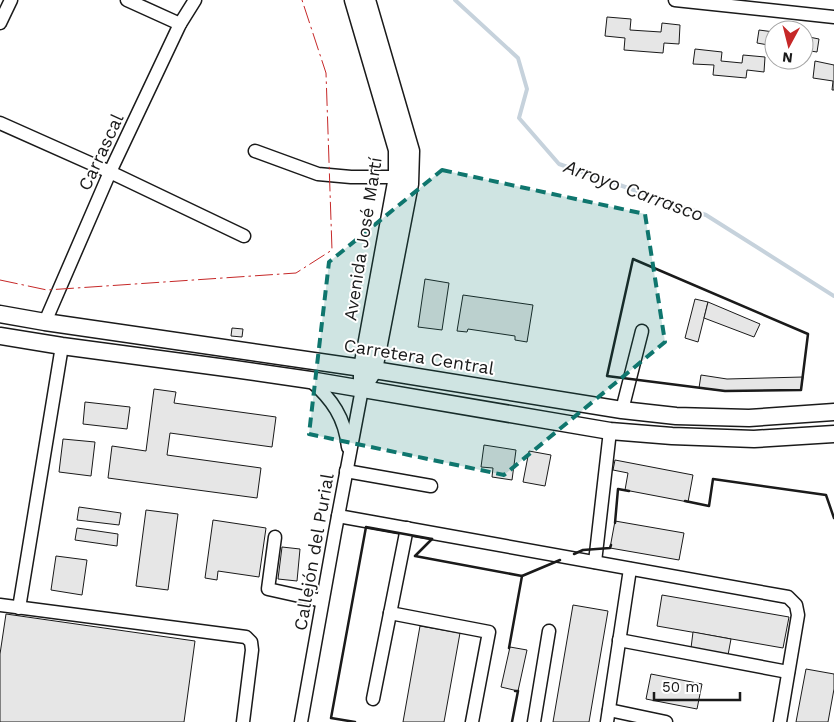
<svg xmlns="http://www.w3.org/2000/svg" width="834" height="722" viewBox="0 0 834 722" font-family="'Work Sans',sans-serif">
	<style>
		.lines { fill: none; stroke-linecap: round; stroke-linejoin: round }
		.stream { stroke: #c6d2dc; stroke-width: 4 }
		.building { fill: #e6e6e6; stroke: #1a1a1a }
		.minor-casing { stroke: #1a1a1a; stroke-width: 15 }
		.major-casing { stroke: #1a1a1a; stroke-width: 19 }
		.minor { stroke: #fff; stroke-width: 12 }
		.major { stroke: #fff; stroke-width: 16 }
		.wall { stroke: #1a1a1a; stroke-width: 2.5 }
		.power { stroke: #c62828; stroke-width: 1; stroke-dasharray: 18 4 2.5 4; stroke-linecap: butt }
		.marked { fill: #0f766e; fill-opacity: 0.2; stroke: #0f766e; stroke-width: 4; stroke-dasharray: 10 6; stroke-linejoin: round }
		.labels { text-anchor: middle; stroke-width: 4; stroke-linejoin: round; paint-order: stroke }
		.street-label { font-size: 18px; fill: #1a1a1a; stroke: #fff }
		.water-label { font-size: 19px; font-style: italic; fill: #1a1a1a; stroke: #fff }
	</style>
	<rect width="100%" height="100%" fill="#fff"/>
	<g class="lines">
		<!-- stream -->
		<path class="stream" d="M 455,0 L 518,58 L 527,89 L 519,118 L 559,164 L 706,215 L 834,296"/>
	</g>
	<!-- building -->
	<g class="building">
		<path d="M 607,17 L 631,19 L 630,30 L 661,32 L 662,23 L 680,25 L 679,44 L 664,43 L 663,53 L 624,50 L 625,38 L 605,36 Z"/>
		<path d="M 759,30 L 774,32 L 774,46 L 757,43 Z"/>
		<path d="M 804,36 L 819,39 L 817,52 L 804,50 Z"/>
		<path d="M 695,49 L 722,52 L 721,61 L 742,63 L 743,55 L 765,57 L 764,72 L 747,70 L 746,78 L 713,75 L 714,65 L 693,64 Z"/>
		<path d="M 815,61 L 834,65 L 834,90 L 832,90 L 833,81 L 813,78 Z"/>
		<path d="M 425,279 L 449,283 L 442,330 L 418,327 Z"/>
		<path d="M 463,295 L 533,305 L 527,342 L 515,340 L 515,336 L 468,329 L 467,332 L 457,331 Z"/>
		<path d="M 695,299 L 708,302 L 698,342 L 685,338 Z"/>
		<path d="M 708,302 L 760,324 L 754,337 L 704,318 Z"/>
		<path d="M 232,328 L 243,329 L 242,337 L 231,336 Z"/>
		<path d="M 701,375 L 727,379 L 803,377 L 801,390 L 725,391 L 699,388 Z"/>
		<path d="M 154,389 L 176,392 L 174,403 L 276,417 L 272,447 L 170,433 L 167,455 L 261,468 L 257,498 L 108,478 L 112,446 L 146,451 Z"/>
		<path d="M 85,402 L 130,407 L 127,429 L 83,424 Z"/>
		<path d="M 63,439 L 95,442 L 91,476 L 59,472 Z"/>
		<path d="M 484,445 L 516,450 L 512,480 L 492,477 L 493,468 L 481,467 Z"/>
		<path d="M 529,451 L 551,455 L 545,486 L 523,482 Z"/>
		<path d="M 615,460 L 693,475 L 688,502 L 625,490 L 628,473 L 613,470 Z"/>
		<path d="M 79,507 L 121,513 L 119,525 L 77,520 Z"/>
		<path d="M 146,510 L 178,514 L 168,590 L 136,586 Z"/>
		<path d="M 213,520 L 266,528 L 259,577 L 218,571 L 217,580 L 205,578 Z"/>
		<path d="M 615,521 L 684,533 L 679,560 L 610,548 Z"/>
		<path d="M 77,528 L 118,534 L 117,546 L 75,540 Z"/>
		<path d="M 282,547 L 300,549 L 297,581 L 278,579 Z"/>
		<path d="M 56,556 L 87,560 L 82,595 L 51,590 Z"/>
		<path d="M 662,595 L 789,617 L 783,648 L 657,626 Z"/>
		<path d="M 573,605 L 608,611 L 589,722 L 553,722 Z"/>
		<path d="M 6,614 L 195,641 L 184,722 L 0,722 L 0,654 Z"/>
		<path d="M 420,626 L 460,633 L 444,722 L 403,722 Z"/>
		<path d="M 693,632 L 731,639 L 728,655 L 691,648 Z"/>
		<path d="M 510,647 L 527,650 L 518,691 L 501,687 Z"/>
		<path d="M 806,669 L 834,674 L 834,689 L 828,722 L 796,722 Z"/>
		<path d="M 651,674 L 702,684 L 697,709 L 646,699 Z"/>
	</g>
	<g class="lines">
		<defs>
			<g id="minor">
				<path d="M 127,0 L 180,24"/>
				<path d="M 675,0 L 834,17"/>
				<path d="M 0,23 L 11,0"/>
				<path d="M 0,123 L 110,172 L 244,236"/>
				<path d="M 255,151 L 318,174 L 351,177 L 397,177"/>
				<path d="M 45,322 L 110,172 L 180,24 L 195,0"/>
				<path d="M 310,380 C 332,399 345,418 348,447"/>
				<path d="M 622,410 L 642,331"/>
				<path d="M 346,471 L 431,486"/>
				<path d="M 338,516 L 788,597 L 796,605 L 798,615 L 780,722"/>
				<path d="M 275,537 L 268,589 L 322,601"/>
				<path d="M 595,562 L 610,431"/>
				<path d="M 0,605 L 246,637 L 251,642 L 252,650 L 243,722"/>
				<path d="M 19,608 L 62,346"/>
				<path d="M 390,613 L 489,632 L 472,722"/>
				<path d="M 619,640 L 788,672"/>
				<path d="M 373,699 L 407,528"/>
				<path d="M 609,710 L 666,722"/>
				<path d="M 301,722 L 335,532 L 362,389"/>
				<path d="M 534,722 L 549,631"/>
				<path d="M 607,722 L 630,569"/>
			</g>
			<g id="major">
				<path d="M 353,0 L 397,150 L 397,177 L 362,368 L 362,389 L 374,370 L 410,184 L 411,151 L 367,0"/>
				<path d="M 0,314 L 45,322 L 362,368 L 622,410 L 676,416 L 749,418 L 834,412"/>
				<path d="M 0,336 L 62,346 L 234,369 L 310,380 L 610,431 L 672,436 L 754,439 L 834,434"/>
			</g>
		</defs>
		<!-- minor casing -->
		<use href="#minor" class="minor-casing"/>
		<!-- major casing -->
		<use href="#major" class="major-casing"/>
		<!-- minor -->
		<use href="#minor" class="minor"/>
		<!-- major -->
		<use href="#major" class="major"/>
		<!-- wall -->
		<g class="wall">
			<path d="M 633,259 L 808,334 L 801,390 L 725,391 L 607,376 Z"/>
			<path d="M 685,501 L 709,506 L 713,479 L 826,495 L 834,518"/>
			<path d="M 615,523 L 618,489 L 629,491"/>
			<path d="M 432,539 L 415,556 L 522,576"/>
			<path d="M 574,554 L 583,550 L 610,548 L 611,545"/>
			<path d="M 509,648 L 522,576 L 560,560"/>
			<path d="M 355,722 L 331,718 L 366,527 L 432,539"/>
			<path d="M 512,722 L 518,691 L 515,691"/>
		</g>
		<!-- power -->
		<path class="power" d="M 0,280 L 47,290 L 296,273 L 332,250 L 326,73 L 302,0"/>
	</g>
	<!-- marked area -->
	<path class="marked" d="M 442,170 L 645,214 L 665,342 L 504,475 L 309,434 L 329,262 Z"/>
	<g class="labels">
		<!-- street labels -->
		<g class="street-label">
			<text transform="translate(101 152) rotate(-65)" y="6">Carrascal</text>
			<text transform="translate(363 239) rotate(-81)" y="6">Avenida José Martí</text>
			<text transform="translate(419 357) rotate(9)" y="6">Carretera Central</text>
			<text transform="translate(314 552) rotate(-80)" y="6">Callejón del Purial</text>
		</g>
		<!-- water labels -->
		<g class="water-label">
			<text transform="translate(634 190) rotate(20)" y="7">Arroyo Carrasco</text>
		</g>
	</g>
	<!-- north arrow -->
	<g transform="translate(789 45) rotate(187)"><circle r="24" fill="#ffffff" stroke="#a3a3a3"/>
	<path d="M0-4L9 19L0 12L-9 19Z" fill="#c62828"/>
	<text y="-8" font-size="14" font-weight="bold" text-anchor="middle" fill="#1a1a1a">N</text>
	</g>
	<!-- scale -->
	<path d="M654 692v8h86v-8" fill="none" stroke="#1a1a1a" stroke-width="2.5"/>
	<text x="662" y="692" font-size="15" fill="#1a1a1a" stroke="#ffffff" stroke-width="4" paint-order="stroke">50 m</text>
</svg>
